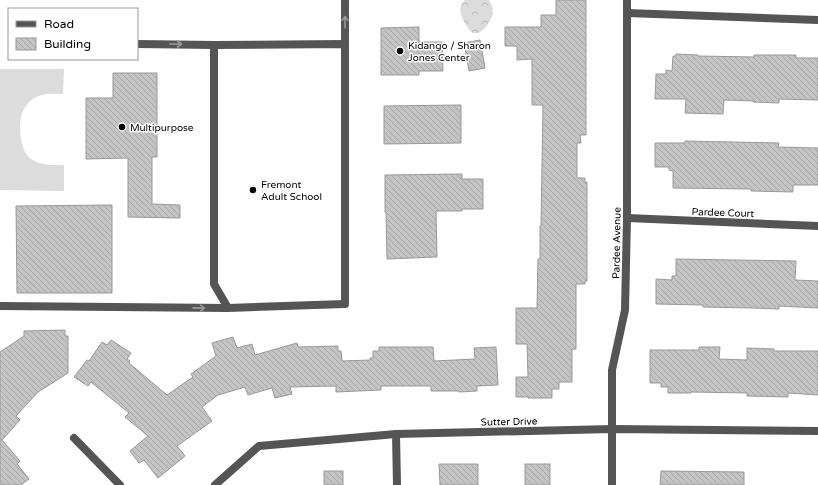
<svg xmlns="http://www.w3.org/2000/svg" width="818" height="485" viewBox="0 0 818 485" font-family="'Varela Round',sans-serif">
	<style>
		.grass { fill: #dcdcdc }
		.forest { fill: url(#forest-crowns) }
		.building { fill: url(#building-back-hatch); stroke: #999 }
		.lines { fill: none; stroke-linecap: round; stroke-linejoin: round }
		.lane { stroke: #555; stroke-width: 8 }
		.street { stroke: #555; stroke-width: 8 }
		.oneway { stroke: #999 }
		.poi-dot { fill: #000; stroke: #fff; stroke-width: 1.5 }
		.labels { text-anchor: middle; stroke-width: 3; stroke-linejoin: round; paint-order: stroke }
		.poi-label { font-size: 10px; fill: #000; stroke: #fff; text-anchor: start }
		.street-label { font-size: 10px; fill: #000; stroke: #fff }
	</style>
	<defs>
		<pattern id="forest-crowns" width="20" height="18" patternUnits="userSpaceOnUse"><rect width="20" height="18" fill="#dcdcdc"/><path d="M2 6a3 3 0 1 1 6 0M12 15a3 3 0 1 1 6 0" fill="none" stroke="#bbb"/></pattern>
		<pattern id="building-back-hatch" width="6" height="6" patternUnits="userSpaceOnUse"><rect width="6" height="6" fill="#c4c4c4"/><path d="M-1 5l2 2M0 0l6 6M5-1l2 2" fill="none" stroke="#a7a7a7"/></pattern>
	</defs>
	<rect width="100%" height="100%" fill="#fff"/>
	<!-- grass -->
	<path class="grass" d="M 0,69 L 64,69 L 63,94 C 56,94 46,93 39,96 C 31,98 25,106 22,113 C 18,125 20,152 31,159 C 42,166 51,165 64,165 L 64,191 L 0,190 Z"/>
	<!-- forest -->
	<path class="forest" d="M 465,0 L 489,0 C 494,8 494,13 490,21 C 486,27 479,38 470,31 C 468,29 467,26 465,23 C 462,18 459,12 461,5 C 462,3 464,1 465,0 Z"/>
	<!-- building -->
	<g class="building">
		<path d="M 556,0 L 586,0 L 586,135 L 580,135 L 581,143 L 577,143 L 577,178 L 585,178 L 585,182 L 587,182 L 587,281 L 585,281 L 585,284 L 576,284 L 576,349 L 572,349 L 572,382 L 559,382 L 559,389 L 552,389 L 552,398 L 528,398 L 528,397 L 516,397 L 516,377 L 528,377 L 527,344 L 516,344 L 516,308 L 537,308 L 538,259 L 540,259 L 540,226 L 541,226 L 543,105 L 532,105 L 532,59 L 517,60 L 517,46 L 505,46 L 505,27 L 541,27 L 541,15 L 556,15 Z"/>
		<path d="M 419,27 L 419,42 L 442,42 L 443,71 L 419,71 L 419,75 L 381,75 L 381,28 Z"/>
		<path d="M 480,40 L 485,68 L 469,71 L 464,43 Z"/>
		<path d="M 676,54 L 698,55 L 698,56 L 754,57 L 754,55 L 796,55 L 796,58 L 818,58 L 818,100 L 779,99 L 779,103 L 753,102 L 753,101 L 724,100 L 723,114 L 685,113 L 686,99 L 655,99 L 656,74 L 666,74 L 666,70 L 672,71 L 673,56 L 676,56 Z"/>
		<path d="M 113,73 L 157,73 L 157,157 L 152,157 L 152,204 L 180,205 L 180,218 L 128,217 L 128,158 L 86,159 L 86,98 L 113,98 Z"/>
		<path d="M 461,105 L 461,143 L 384,144 L 384,106 Z"/>
		<path d="M 685,141 L 779,143 L 778,147 L 818,148 L 818,185 L 793,185 L 793,192 L 751,191 L 751,189 L 673,188 L 673,171 L 669,170 L 669,167 L 655,167 L 655,143 L 685,143 Z"/>
		<path d="M 462,174 L 462,179 L 483,179 L 483,209 L 462,209 L 462,211 L 436,211 L 437,257 L 387,259 L 386,212 L 385,212 L 385,175 Z"/>
		<path d="M 112,205 L 112,293 L 17,293 L 16,206 Z"/>
		<path d="M 676,259 L 796,261 L 795,280 L 818,281 L 818,308 L 779,306 L 779,309 L 753,308 L 703,307 L 703,305 L 656,304 L 656,279 L 672,280 L 672,276 L 676,276 Z"/>
		<path d="M 65,330 L 65,336 L 68,336 L 68,373 L 38,392 L 16,416 L 20,420 L 2,440 L 20,461 L 17,464 L 29,479 L 21,485 L 0,485 L 0,352 L 24,336 L 24,331 Z"/>
		<path d="M 233,337 L 237,348 L 252,344 L 255,355 L 297,343 L 298,347 L 338,346 L 338,351 L 341,351 L 342,361 L 370,360 L 370,358 L 373,358 L 373,351 L 379,351 L 379,347 L 433,347 L 434,361 L 475,359 L 474,348 L 496,347 L 498,385 L 477,386 L 477,391 L 459,392 L 459,391 L 431,391 L 431,386 L 381,386 L 381,390 L 336,392 L 336,386 L 290,387 L 292,394 L 275,398 L 272,388 L 248,395 L 245,387 L 218,395 L 202,407 L 212,421 L 177,446 L 185,456 L 158,478 L 144,460 L 139,463 L 130,451 L 148,436 L 125,417 L 129,413 L 91,382 L 88,386 L 74,377 L 87,360 L 89,361 L 102,342 L 107,345 L 111,340 L 131,353 L 127,359 L 130,361 L 129,363 L 167,395 L 193,377 L 191,374 L 216,356 L 212,343 Z"/>
		<path d="M 699,347 L 720,347 L 719,359 L 747,360 L 747,348 L 774,349 L 774,351 L 818,351 L 818,395 L 788,393 L 788,397 L 747,396 L 747,393 L 691,392 L 691,393 L 668,393 L 668,387 L 661,387 L 661,383 L 650,383 L 650,350 L 699,350 Z"/>
		<path d="M 439,464 L 478,464 L 478,485 L 440,485 Z"/>
		<rect x="525" y="464" width="25" height="21"/>
		<rect x="324" y="471" width="19" height="14"/>
		<path d="M 661,471 L 744,472 L 744,485 L 660,485 Z"/>
	</g>
	<g class="lines">
		<!-- lane -->
		<g class="lane">
			<path d="M 345,0 L 345,44"/>
			<path d="M 137,44 L 214,45"/>
			<path d="M 345,44 L 345,304 L 228,308 L 214,284 L 214,45 Z"/>
			<path d="M 0,306 L 228,308"/>
		</g>
		<!-- street -->
		<g class="street">
			<path d="M 627,13 L 818,20"/>
			<path d="M 627,218 L 818,226"/>
			<path d="M 396,434 L 397,485"/>
			<path d="M 74,438 L 120,485"/>
			<path d="M 215,485 L 259,446 L 396,434 L 612,429 L 818,431"/>
			<path d="M 612,485 L 612,370 L 625,310 L 627,218 L 627,0"/>
		</g>
	</g>
	<!-- one-way arrows -->
	<defs><path id="oneway-shaft" d="M-6 0H5M1.5-3L5.5 0L1.5 3" fill="none" stroke-width="1.6" stroke-linecap="round" stroke-linejoin="round"/></defs>
	<g class="oneway">
		<use href="#oneway-shaft" transform="translate(345 22) rotate(-90)"/>
		<use href="#oneway-shaft" transform="translate(176 44)"/>
		<use href="#oneway-shaft" transform="translate(199 308) rotate(1)"/>
	</g>
	<!-- markers -->
	<g class="poi-dot">
		<circle cx="400" cy="51" r="4"/>
		<circle cx="122" cy="127" r="4"/>
		<circle cx="253" cy="190" r="4"/>
	</g>
	<g class="labels">
		<!-- poi labels -->
		<g class="poi-label">
			<text x="408" y="49">Kidango / Sharon<tspan x="408" dy="12">Jones Center</tspan></text>
			<text x="130" y="131">Multipurpose</text>
			<text x="261" y="188">Fremont<tspan x="261" dy="12">Adult School</tspan></text>
		</g>
		<!-- street labels -->
		<g class="street-label">
			<text transform="translate(723 212) rotate(2)" y="4">Pardee Court</text>
			<text transform="translate(616 243) rotate(-89)" y="4">Pardee Avenue</text>
			<text transform="translate(509 421) rotate(-1)" y="4">Sutter Drive</text>
		</g>
	</g>
	<!-- legend -->
	<rect x="8" y="8" width="130" height="52" fill="#ffffff" stroke="#999999"/>
	<rect x="16" y="21" width="20" height="6" fill="#555555" stroke="#999999"/>
	<text x="44" y="28" font-size="12" fill="#000000">Road</text>
	<rect x="16" y="38" width="20" height="12" fill="url(#building-back-hatch)" stroke="#999999"/>
	<text x="44" y="48" font-size="12" fill="#000000">Building</text>
</svg>
